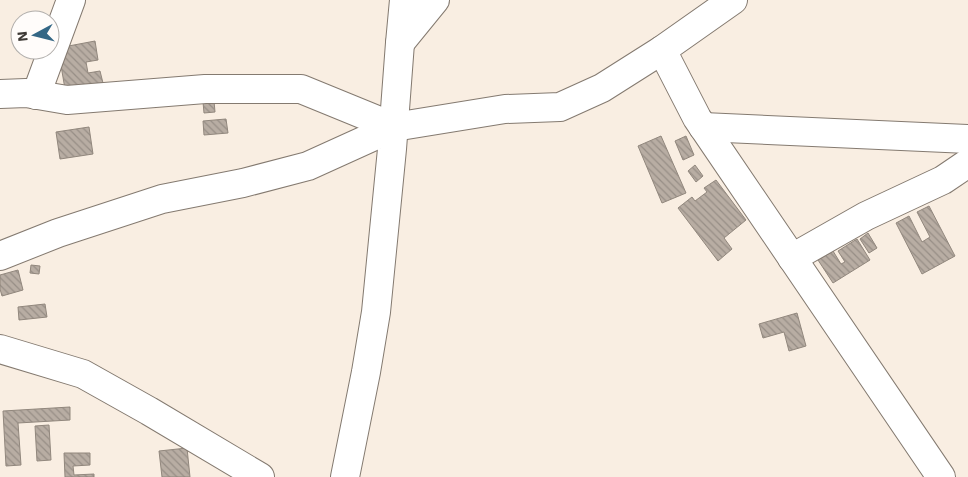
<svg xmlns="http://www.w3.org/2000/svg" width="968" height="477" viewBox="0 0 968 477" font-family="'Work Sans',sans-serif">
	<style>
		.building { fill: url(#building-back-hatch); stroke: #91877d }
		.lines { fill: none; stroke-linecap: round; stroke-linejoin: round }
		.minor-casing { stroke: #847a70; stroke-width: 30 }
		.minor { stroke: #fff; stroke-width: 28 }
	</style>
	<defs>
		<pattern id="building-back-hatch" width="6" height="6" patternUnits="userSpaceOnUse" patternTransform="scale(1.25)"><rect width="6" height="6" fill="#b8ada3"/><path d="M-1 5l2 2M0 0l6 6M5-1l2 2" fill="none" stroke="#978e86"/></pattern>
	</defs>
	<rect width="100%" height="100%" fill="#f9eee2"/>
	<!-- building -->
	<g class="building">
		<path d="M 95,41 L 98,60 L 86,62 L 88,73 L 100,71 L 103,83 L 65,89 L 58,48 Z"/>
		<path d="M 214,101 L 215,112 L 204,113 L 203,102 Z"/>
		<path d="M 226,119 L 228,133 L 204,135 L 203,121 Z"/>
		<path d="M 89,127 L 93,154 L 60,159 L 56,132 Z"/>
		<path d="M 661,136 L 686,193 L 662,203 L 638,146 Z"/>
		<path d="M 686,136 L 694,155 L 683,160 L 675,141 Z"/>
		<path d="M 695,165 L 703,176 L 696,182 L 688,171 Z"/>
		<path d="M 716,180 L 746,220 L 724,238 L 732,249 L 718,261 L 678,208 L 692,197 L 695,201 L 707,192 L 704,188 Z"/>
		<path d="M 929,206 L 955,256 L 922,274 L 896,223 L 909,216 L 922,242 L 930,237 L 917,212 Z"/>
		<path d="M 868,233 L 877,248 L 869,253 L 860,239 Z"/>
		<path d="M 857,239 L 870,260 L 833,283 L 818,260 L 833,251 L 841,264 L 845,262 L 838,251 Z"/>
		<path d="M 31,265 L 40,266 L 39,274 L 30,273 Z"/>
		<path d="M 18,270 L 23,290 L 2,296 L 0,289 L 0,275 Z"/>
		<path d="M 45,304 L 47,317 L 19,320 L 18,307 Z"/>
		<path d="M 797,313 L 806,346 L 789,351 L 784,332 L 763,338 L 759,324 Z"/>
		<path d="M 70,407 L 70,420 L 18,423 L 21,465 L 6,466 L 3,411 Z"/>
		<path d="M 49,425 L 51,460 L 37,461 L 35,426 Z"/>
		<path d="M 187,448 L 190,477 L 162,477 L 159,451 Z"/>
		<path d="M 64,453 L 90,453 L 90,465 L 73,466 L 74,475 L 94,474 L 94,477 L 65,477 Z"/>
	</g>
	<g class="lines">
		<defs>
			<g id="minor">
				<path d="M 733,0 L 662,50 L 697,118 L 941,477"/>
				<path d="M 400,43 L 435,0"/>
				<path d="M 0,94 L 26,93 L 67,100 L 205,89 L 301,89 L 394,127"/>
				<path d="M 36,95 L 71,0"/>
				<path d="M 703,127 L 968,139"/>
				<path d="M 0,256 L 58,233 L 162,199 L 243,183 L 308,166 L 394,127 L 505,109 L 560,107 L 602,88 L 662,50"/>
				<path d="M 792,258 L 866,216 L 943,180 L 968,163"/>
				<path d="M 0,349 L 83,374 L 149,411 L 260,477"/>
				<path d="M 345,477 L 366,372 L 376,312 L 392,149 L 400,43 L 404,0"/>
			</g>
		</defs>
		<!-- minor casing -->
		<use href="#minor" class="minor-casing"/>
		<!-- minor -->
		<use href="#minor" class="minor"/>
	</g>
	<!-- north arrow -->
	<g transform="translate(35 35) rotate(263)"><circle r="24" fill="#fffcfa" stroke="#b1aeab"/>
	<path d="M0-4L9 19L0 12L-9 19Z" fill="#346785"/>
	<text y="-8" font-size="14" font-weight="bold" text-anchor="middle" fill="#3d3935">N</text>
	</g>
</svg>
